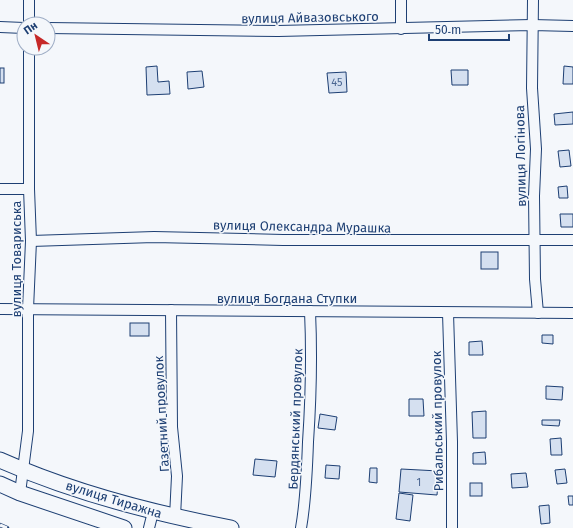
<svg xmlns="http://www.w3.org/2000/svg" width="573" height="528" viewBox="0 0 573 528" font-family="'Fira Sans',sans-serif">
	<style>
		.building { fill: #d5e0f0; stroke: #1d3f73 }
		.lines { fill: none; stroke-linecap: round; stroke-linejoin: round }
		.minor-casing { stroke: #1d3f73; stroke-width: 12 }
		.primary-casing { stroke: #1d3f73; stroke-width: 17 }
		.minor { stroke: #f4f7fb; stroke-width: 10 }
		.primary { stroke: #f4f7fb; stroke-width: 15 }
		.rail-casing { stroke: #1d3f73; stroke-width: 4.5 }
		.rail { stroke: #f4f7fb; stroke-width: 3; stroke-dasharray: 9; stroke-linecap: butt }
		.labels { text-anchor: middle; stroke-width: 3; stroke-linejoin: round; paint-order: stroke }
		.number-label { font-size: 11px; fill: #4b6792 }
		.street-label { font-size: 13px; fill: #1d3f73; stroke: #f4f7fb }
	</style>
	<rect width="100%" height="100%" fill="#f4f7fb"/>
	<!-- building -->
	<g class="building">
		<path d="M 157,66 L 158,82 L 169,81 L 170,94 L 147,95 L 146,67 Z"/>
		<path d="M 564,66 L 573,67 L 573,84 L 563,84 Z"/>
		<rect x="0" y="68" width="4" height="15"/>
		<path d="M 451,70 L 468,70 L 468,85 L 452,85 Z"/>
		<path d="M 202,71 L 204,87 L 188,89 L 187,72 Z"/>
		<path d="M 346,72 L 347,92 L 329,93 L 327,73 Z"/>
		<path d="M 573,112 L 573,124 L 555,125 L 554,114 Z"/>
		<path d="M 569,150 L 571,166 L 560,167 L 558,151 Z"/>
		<path d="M 567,186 L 568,198 L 559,198 L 558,187 Z"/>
		<path d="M 560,214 L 573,214 L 573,227 L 561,227 Z"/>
		<rect x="481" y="252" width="17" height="17"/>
		<rect x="130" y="323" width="19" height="13"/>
		<path d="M 542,335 L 553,335 L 553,344 L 542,343 Z"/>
		<path d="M 482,341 L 483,355 L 469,355 L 469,342 Z"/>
		<path d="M 546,386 L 563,387 L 562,400 L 546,399 Z"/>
		<path d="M 409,399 L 423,399 L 424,416 L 409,416 Z"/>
		<path d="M 486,411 L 486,438 L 473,438 L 472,412 Z"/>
		<path d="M 320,414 L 337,417 L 335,430 L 318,428 Z"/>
		<path d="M 542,420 L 560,420 L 559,426 L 542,425 Z"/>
		<path d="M 561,438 L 562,455 L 551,455 L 550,439 Z"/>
		<path d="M 485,452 L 486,464 L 473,464 L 473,453 Z"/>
		<path d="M 255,459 L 277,461 L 275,477 L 253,475 Z"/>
		<path d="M 326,465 L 340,466 L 339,479 L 325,478 Z"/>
		<path d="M 370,468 L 377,468 L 377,483 L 369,482 Z"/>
		<path d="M 401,469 L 439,471 L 437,495 L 399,492 Z"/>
		<path d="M 565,469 L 567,483 L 557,484 L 555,470 Z"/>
		<path d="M 526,473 L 528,487 L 512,488 L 511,474 Z"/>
		<rect x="470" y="483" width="12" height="13"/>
		<path d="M 399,493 L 413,495 L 410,521 L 396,519 Z"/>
		<path d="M 568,496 L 573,496 L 573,505 L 569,505 Z"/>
		<path d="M 549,505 L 550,523 L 541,524 L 539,506 Z"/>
	</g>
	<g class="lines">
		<defs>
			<g id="minor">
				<path d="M 401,0 L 401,29"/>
				<path d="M 533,0 L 532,88 L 536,149 L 534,196 L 535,279 L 538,313"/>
				<path d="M 29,24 L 29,0"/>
				<path d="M 0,27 L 24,28"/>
				<path d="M 48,28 L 278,31 L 532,25 L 573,26"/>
				<path d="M 0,189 L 29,189"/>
				<path d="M 31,241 L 154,237 L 283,240 L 573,240"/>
				<path d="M 0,309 L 573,313"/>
				<path d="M 171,310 L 172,427 L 177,476 L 175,517"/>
				<path d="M 448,313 L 452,442 L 452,528"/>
				<path d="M 20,493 L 28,431 L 28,309 L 31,241 L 29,189 L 29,48"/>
				<path d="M 149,528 L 153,512"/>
				<path d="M 301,528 C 306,500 307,471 308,442 C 311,398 312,355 310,311"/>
			</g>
			<g id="primary">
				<path d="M 0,460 C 74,493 152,513 231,528"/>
				<path d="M 0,484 L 20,493 L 124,528"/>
			</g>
		</defs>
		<!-- minor casing -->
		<use href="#minor" class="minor-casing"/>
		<!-- primary casing -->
		<use href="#primary" class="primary-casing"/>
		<!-- minor -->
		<use href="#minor" class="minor"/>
		<!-- primary -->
		<use href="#primary" class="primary"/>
		<defs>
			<path id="rail" d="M 0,525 L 7,528"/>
		</defs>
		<!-- rail casing -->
		<use href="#rail" class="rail-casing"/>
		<!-- rail -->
		<use href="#rail" class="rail"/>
	</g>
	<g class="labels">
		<!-- number labels -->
		<g class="number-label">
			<text x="337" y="86">45</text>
			<text x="419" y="486">1</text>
		</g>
		<!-- street labels -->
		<g class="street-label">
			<text transform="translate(310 17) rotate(-1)" y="5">вулиця Айвазовського</text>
			<text transform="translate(520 156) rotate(-91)" y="5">вулиця Логінова</text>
			<text transform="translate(302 226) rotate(1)" y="5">вулиця Олександра Мурашка</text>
			<text transform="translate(16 259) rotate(-90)" y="5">вулиця Товариська</text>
			<text x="287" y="303">вулиця Богдана Ступки</text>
			<text transform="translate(161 414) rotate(-93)" y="5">Газетний провулок</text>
			<text transform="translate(295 419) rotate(-88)" y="5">Бердянський провулок</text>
			<text transform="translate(437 421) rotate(-91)" y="5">Рибальський провулок</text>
			<text transform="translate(114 499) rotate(17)" y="5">вулиця Тиражна</text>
		</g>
	</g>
	<!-- north arrow -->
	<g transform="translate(36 36) rotate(325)"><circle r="19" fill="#f4f7fb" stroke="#9eadc5"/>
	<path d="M0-3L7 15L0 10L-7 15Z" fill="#c62828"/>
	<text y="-6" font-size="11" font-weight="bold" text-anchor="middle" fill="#1d3f73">Пн</text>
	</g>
	<!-- scale -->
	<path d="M429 34v6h80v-6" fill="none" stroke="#1d3f73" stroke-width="2"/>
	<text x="435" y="34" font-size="12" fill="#1d3f73" stroke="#f4f7fb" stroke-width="3" paint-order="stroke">50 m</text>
</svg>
